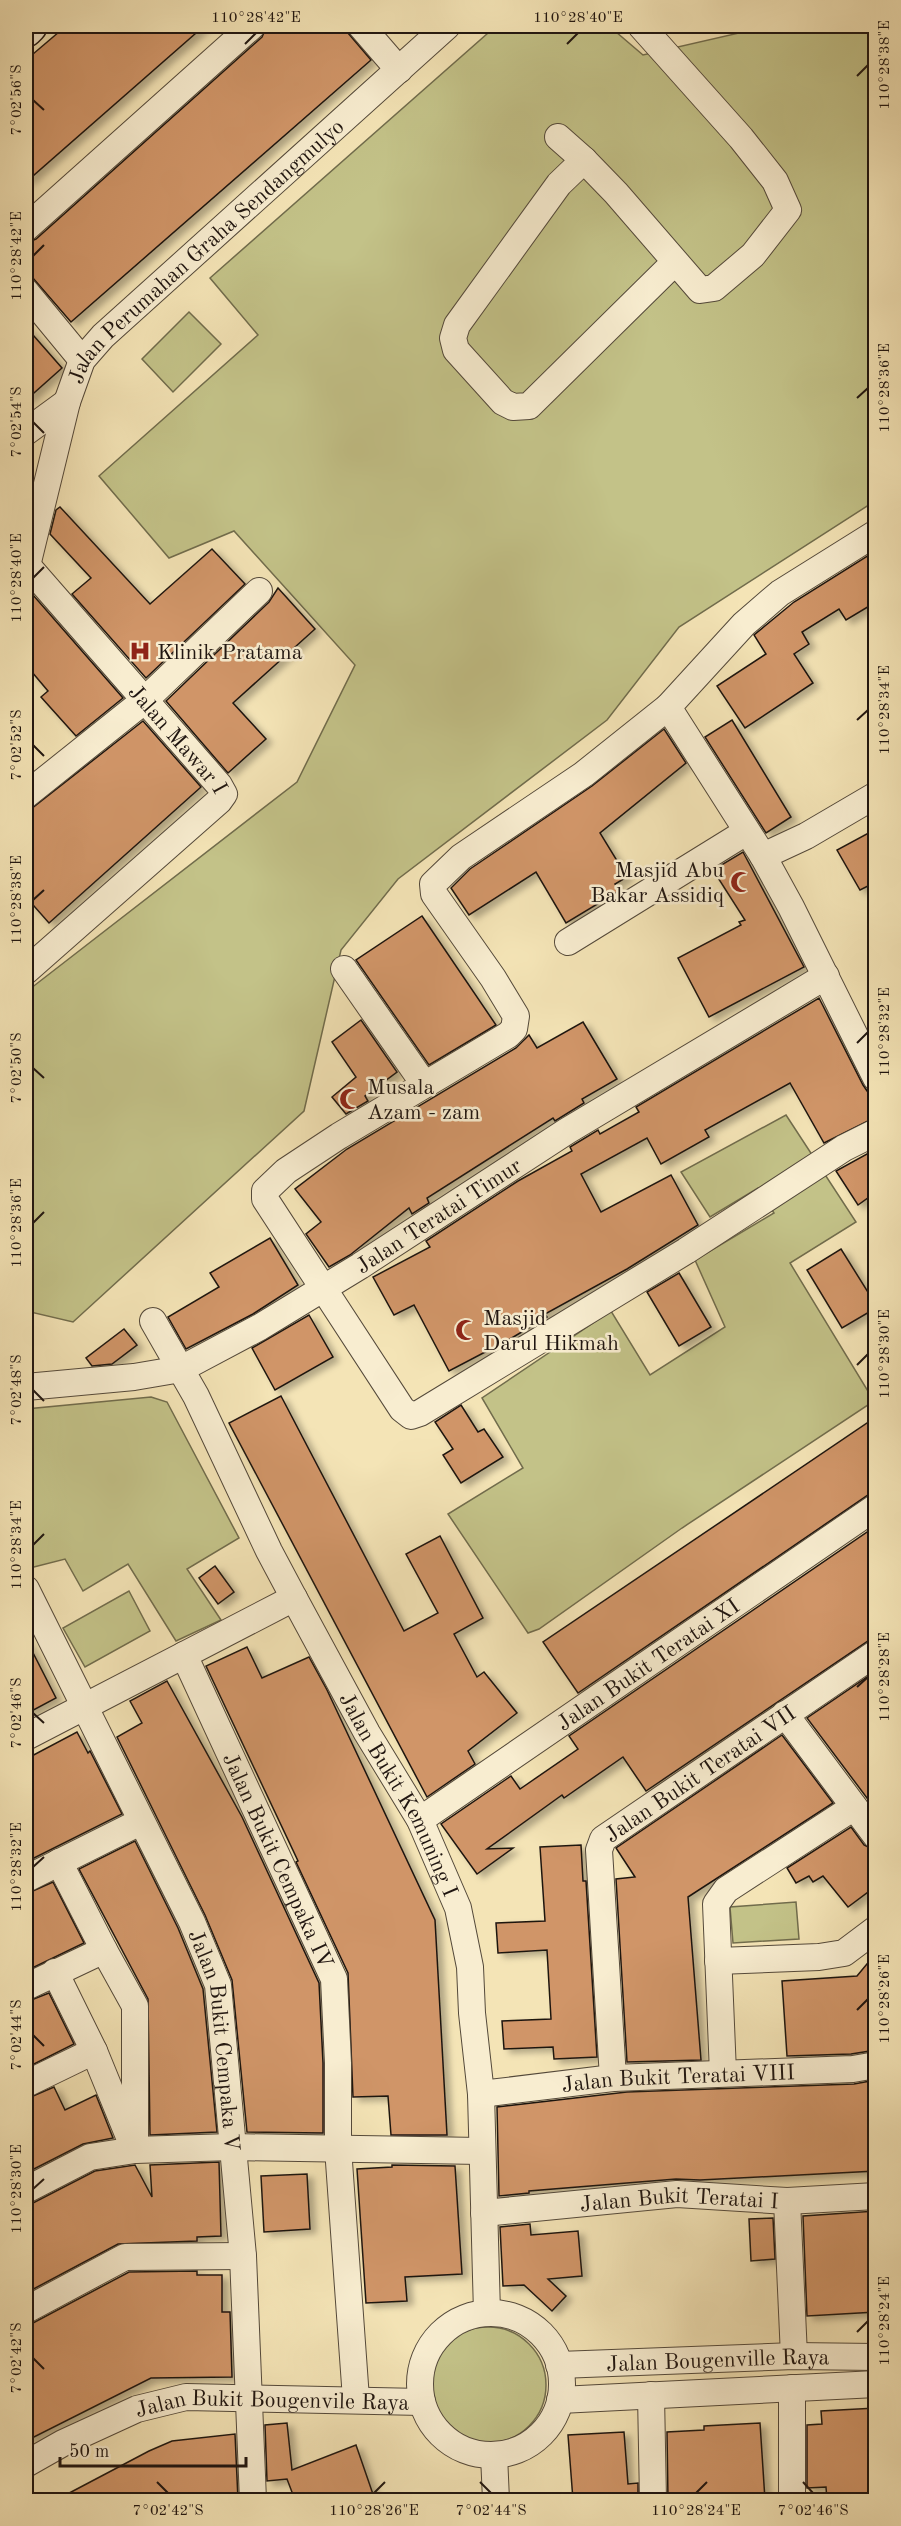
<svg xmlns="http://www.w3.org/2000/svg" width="901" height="2526" viewBox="0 0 901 2526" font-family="'Old Standard TT',serif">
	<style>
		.green { fill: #c3c288; stroke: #716c4c; stroke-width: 1.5 }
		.building { fill: #d09568; stroke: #1f1510; stroke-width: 1.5; filter: url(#shadow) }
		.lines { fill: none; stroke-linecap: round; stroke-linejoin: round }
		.street-casing { stroke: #54493a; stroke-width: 28 }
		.secondary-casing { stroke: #1f1510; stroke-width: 36 }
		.street { stroke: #f8edd0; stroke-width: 26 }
		.secondary { stroke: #f8edd0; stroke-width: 33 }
		.ticks { fill: none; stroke: #1f1510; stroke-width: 2 }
		.labels { text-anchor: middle; stroke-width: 5; stroke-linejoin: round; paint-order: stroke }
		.street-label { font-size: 22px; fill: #1f1510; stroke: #f8edd0 }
		.poi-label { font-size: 22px; fill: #1f1510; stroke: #f8edd0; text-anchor: start }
		.neatline { fill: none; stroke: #1f1510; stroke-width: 2 }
		.ticks-label { font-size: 15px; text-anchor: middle; fill: #1f1510 }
	</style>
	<defs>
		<filter id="shadow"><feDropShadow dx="6" dy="4" stdDeviation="3" flood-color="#0004"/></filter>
	</defs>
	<rect width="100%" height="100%" fill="#f4e4b6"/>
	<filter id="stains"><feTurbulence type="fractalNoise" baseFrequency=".00333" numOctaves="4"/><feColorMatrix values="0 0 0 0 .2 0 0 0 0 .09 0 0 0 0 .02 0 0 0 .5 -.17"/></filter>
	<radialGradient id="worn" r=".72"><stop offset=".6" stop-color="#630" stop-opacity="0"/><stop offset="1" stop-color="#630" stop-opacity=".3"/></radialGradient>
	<!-- green -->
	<g class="green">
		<path d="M 496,26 L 609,26 L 643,55 L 769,26 L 875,26 L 875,501 L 679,627 L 607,720 L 398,879 L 341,950 L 304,1111 L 73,1322 L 26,1311 L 26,992 L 297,782 L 355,665 L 234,531 L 169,558 L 99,476 L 258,335 L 210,278 Z"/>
		<path d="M 189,312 L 221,344 L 173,392 L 142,359 Z"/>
		<path d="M 786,1115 L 856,1222 L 790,1263 L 874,1401 L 682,1528 L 539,1629 L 528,1633 L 448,1514 L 523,1468 L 482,1398 L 611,1311 L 650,1375 L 725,1327 L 695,1260 L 774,1213 L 758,1188 L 710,1217 L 681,1172 Z"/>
		<path d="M 151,1397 L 167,1402 L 239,1538 L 187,1569 L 221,1620 L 176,1641 L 128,1564 L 83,1591 L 65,1559 L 26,1569 L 26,1409 Z"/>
		<path d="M 129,1591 L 150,1631 L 85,1667 L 63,1628 Z"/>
		<path d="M 796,1902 L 799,1939 L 733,1943 L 730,1907 Z"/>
		<circle cx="488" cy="2385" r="58"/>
	</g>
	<!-- building -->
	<g class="building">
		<path d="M 66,26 L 204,26 L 26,182 L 26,60 Z"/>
		<path d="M 267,26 L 342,26 L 371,60 L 71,322 L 26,270 L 26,243 L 36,239 L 262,37 Z"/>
		<path d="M 26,327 L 62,368 L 26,400 Z"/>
		<path d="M 60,507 L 150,604 L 212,549 L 245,584 L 146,678 L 72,594 L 91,578 L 50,534 L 56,510 Z"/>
		<path d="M 869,555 L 876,566 L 876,602 L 846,620 L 839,609 L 802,632 L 809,644 L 794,654 L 813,683 L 745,728 L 717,686 L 766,654 L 754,635 L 794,602 Z"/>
		<path d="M 278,588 L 315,629 L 233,703 L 266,739 L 228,773 L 166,701 L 269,602 Z"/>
		<path d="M 33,595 L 123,698 L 76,736 L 41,697 L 48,691 L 26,665 L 26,602 Z"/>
		<path d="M 732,720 L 791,817 L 766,833 L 705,737 Z"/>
		<path d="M 143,721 L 201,787 L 49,923 L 26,897 L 26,813 Z"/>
		<path d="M 664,729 L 686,763 L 600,833 L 627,877 L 615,884 L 619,891 L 566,923 L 536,872 L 469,915 L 451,888 L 470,869 L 592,786 Z"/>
		<path d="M 876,829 L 876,882 L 860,890 L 837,850 Z"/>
		<path d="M 743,852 L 804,967 L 709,1017 L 678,958 L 741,925 L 739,922 L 745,920 L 713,870 Z"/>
		<path d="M 422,916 L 496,1025 L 429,1065 L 356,960 Z"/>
		<path d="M 819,998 L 863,1085 L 876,1104 L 876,1117 L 824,1143 L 790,1083 L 705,1130 L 709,1137 L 661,1164 L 647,1138 L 581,1174 L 601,1212 L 671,1175 L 698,1225 L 627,1269 L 545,1314 L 547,1317 L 510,1339 L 449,1371 L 414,1305 L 394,1315 L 373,1277 L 430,1247 L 426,1241 L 518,1181 L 572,1151 L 570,1147 L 575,1144 L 598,1130 L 600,1134 L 639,1112 L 636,1107 Z"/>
		<path d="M 361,1020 L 397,1072 L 365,1096 L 368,1101 L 346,1114 L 332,1097 L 356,1077 L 332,1042 Z"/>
		<path d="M 583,1022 L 617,1079 L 582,1099 L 584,1103 L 555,1121 L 553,1118 L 427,1198 L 429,1203 L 412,1214 L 409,1208 L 350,1255 L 329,1267 L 306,1234 L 321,1222 L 295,1189 L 347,1149 L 516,1048 L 529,1035 L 537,1048 Z"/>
		<path d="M 876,1149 L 876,1192 L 858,1205 L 836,1171 Z"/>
		<path d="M 270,1238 L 298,1285 L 253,1314 L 186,1349 L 168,1317 L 219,1287 L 210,1273 Z"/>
		<path d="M 841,1249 L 876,1305 L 876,1308 L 842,1328 L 807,1270 Z"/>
		<path d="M 679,1273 L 711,1327 L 679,1346 L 647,1292 Z"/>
		<path d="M 309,1315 L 333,1357 L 275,1390 L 252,1348 Z"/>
		<path d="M 124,1329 L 137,1345 L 112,1364 L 92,1366 L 86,1358 Z"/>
		<path d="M 281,1396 L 404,1631 L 438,1613 L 406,1554 L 440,1536 L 483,1618 L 454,1634 L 477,1677 L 484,1672 L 517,1713 L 468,1751 L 475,1764 L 427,1797 L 229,1423 Z"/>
		<path d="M 461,1405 L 478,1432 L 484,1429 L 503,1457 L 461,1483 L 443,1455 L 453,1449 L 435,1422 Z"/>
		<path d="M 876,1417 L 876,1492 L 868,1495 L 578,1693 L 543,1642 Z"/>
		<path d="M 876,1526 L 876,1638 L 868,1641 L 646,1791 L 623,1757 L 564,1798 L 562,1795 L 487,1849 L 513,1848 L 477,1874 L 441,1824 L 511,1776 L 520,1789 L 578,1749 L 569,1736 Z"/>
		<path d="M 215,1566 L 234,1592 L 218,1604 L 199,1578 Z"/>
		<path d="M 26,1639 L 56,1698 L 26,1714 Z"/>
		<path d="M 247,1647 L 262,1678 L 309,1657 L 327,1690 L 435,1920 L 447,2135 L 391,2135 L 388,2096 L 353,2097 L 348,1973 L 296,1862 L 298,1861 L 206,1666 Z"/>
		<path d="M 876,1671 L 876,1810 L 807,1718 Z"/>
		<path d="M 167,1681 L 242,1817 L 319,1983 L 323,2063 L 323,2133 L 247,2132 L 232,1980 L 205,1915 L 117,1737 L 142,1723 L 130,1701 Z"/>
		<path d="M 77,1732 L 88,1753 L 90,1751 L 122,1814 L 26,1862 L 26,1759 Z"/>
		<path d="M 782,1735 L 833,1803 L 688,1897 L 701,2060 L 627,2062 L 616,1879 L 635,1877 L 616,1848 Z"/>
		<path d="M 851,1827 L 864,1845 L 876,1851 L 876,1886 L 848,1907 L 823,1876 L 813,1882 L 809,1876 L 796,1883 L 787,1868 Z"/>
		<path d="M 135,1841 L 178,1928 L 203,1989 L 217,2132 L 150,2135 L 148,1999 L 79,1869 Z"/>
		<path d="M 581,1845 L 583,1881 L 586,1881 L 597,2057 L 554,2059 L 553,2047 L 504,2049 L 502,2021 L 551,2019 L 547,1950 L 498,1953 L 496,1923 L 545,1921 L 540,1847 Z"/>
		<path d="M 53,1882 L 84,1943 L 26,1971 L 26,1894 Z"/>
		<path d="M 876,1953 L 876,2050 L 851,2054 L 787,2056 L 782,1981 L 857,1976 Z"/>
		<path d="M 49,1993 L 74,2044 L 26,2068 L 26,2002 Z"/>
		<path d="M 876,2080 L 876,2171 L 700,2180 L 676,2179 L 529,2191 L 529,2193 L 499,2196 L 497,2107 L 627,2092 L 854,2084 Z"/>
		<path d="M 54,2087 L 65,2110 L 96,2095 L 113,2138 L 83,2144 L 26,2173 L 26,2099 Z"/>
		<path d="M 219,2162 L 221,2236 L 197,2237 L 197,2241 L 118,2244 L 26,2293 L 26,2205 L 33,2203 L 95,2171 L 135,2165 L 152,2197 L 150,2165 Z"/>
		<path d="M 392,2165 L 455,2166 L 462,2274 L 405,2277 L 407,2301 L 366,2303 L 357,2169 L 392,2167 Z"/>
		<path d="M 307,2174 L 310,2229 L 264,2232 L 261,2176 Z"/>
		<path d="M 876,2211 L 876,2312 L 807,2316 L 803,2216 Z"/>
		<path d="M 773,2218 L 775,2259 L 751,2261 L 749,2219 Z"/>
		<path d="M 530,2224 L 531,2235 L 578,2231 L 582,2276 L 548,2279 L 566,2296 L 552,2311 L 524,2285 L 503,2286 L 500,2227 Z"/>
		<path d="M 197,2271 L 197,2275 L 222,2275 L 222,2312 L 230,2312 L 232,2377 L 151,2378 L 26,2441 L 26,2325 L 33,2323 L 129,2272 Z"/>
		<path d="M 876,2408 L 876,2500 L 827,2500 L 826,2487 L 807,2488 L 807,2425 L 822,2424 L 821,2411 Z"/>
		<path d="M 287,2423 L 292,2470 L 356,2445 L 375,2500 L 295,2500 L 287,2479 L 267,2481 L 265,2425 Z"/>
		<path d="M 760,2423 L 765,2500 L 668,2500 L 667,2432 L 704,2430 L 704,2426 Z"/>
		<path d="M 624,2432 L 628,2484 L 638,2483 L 638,2500 L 573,2500 L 568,2435 Z"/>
		<path d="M 235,2434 L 238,2500 L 56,2500 L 149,2451 L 172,2441 Z"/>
	</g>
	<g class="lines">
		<defs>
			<g id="street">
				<path d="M 361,26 L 399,70"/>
				<path d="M 641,26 L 741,138 L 775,181 L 788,210 L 753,255 L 714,288 L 700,290 L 616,193 L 584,160 L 559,184 L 457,325 L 453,338 L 456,350 L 503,402 L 513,407 L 529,406 L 675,262"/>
				<path d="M 558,137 L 584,160"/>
				<path d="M 26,228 L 252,26"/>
				<path d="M 26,292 L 82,360"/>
				<path d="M 26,432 L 67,402"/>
				<path id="s1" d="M 26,564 L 219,785 L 224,794 L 219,801 L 26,971"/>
				<path id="s2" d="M 26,570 L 67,402 L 82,360 L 103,336 L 447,26"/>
				<path d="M 668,707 L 584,774 L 461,857 L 433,884 L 434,894 L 493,978 L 516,1016 L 514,1029 L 508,1035 L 339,1136 L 286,1171 L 265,1191 L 265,1199 L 402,1409 L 411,1416 L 420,1413 L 686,1251 L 844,1148 L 876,1132"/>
				<path d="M 26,795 L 145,700 L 259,591"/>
				<path d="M 876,795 L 806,836 L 763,856 L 791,907 L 876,1078"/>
				<path d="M 763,856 L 668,707 L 744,624 L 780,593 L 876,533"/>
				<path d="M 568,942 L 746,832"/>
				<path d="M 344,969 L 424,1084"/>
				<path id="s3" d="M 153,1321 L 196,1396 L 269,1551 L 294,1598 L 367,1733 L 420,1820 L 458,1908 L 470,1967 L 472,2013 L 481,2094 L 487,2313"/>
				<path id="s4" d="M 26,1387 L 134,1377 L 181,1369 L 260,1327 L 360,1266 L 567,1131 L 826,976"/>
				<path id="s5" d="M 26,1589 L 192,1922 L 218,1985 L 243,2256 L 253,2500"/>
				<path id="s6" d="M 184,1655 L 334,1979 L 338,2063 L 338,2148 L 356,2399"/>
				<path d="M 785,1714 L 876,1836"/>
				<path d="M 26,1737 L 294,1598"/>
				<path id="s7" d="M 420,1820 L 876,1507"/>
				<path d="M 59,1862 L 104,1950"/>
				<path d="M 26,1879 L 140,1822"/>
				<path d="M 718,1961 L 819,1957 L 844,1953 L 876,1929"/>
				<path d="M 55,1972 L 94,2051 L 130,2139"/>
				<path d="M 26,1987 L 104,1950 L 135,2006 L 135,2150"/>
				<path d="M 723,2073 L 716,1904 L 726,1890 L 854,1807"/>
				<path id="s8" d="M 613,2078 L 599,1850 L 603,1839 L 876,1653"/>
				<path d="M 26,2084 L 94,2051"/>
				<path id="s9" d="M 481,2094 L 613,2078 L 853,2069 L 876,2065"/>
				<path d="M 26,2190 L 90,2157 L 135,2150 L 232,2147 L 481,2151"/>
				<path d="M 787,2201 L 794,2356"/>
				<path id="s10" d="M 484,2213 L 677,2194 L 787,2201 L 876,2196"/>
				<path d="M 26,2310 L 125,2257 L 243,2256"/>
				<circle cx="491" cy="2384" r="71"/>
				<path id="s11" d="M 559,2365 L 794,2356 L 876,2357"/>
				<path d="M 792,2388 L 792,2500"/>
				<path d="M 651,2395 L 653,2500"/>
				<path d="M 560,2400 L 876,2384"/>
				<path d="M 494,2455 L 496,2500"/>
				<path id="s12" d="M 26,2464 L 63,2443 L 137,2409 L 186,2397 L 422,2402"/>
			</g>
			<path id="secondary" d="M 26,30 L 30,26"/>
		</defs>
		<!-- street casing -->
		<use href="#street" class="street-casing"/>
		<!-- secondary casing -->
		<use href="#secondary" class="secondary-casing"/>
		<!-- street -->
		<use href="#street" class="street"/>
		<!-- secondary -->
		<use href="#secondary" class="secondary"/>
	</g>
	<!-- ticks -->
	<path class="ticks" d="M 245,44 L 256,33M 567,44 L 578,33M 857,76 L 868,65M 33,100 L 44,110M 33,256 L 44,245M 857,398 L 868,388M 33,422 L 44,433M 33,578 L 44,567M 857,720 L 868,710M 33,745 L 44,756M 33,900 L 44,890M 857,1043 L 868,1032M 33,1068 L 44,1078M 33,1223 L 44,1212M 857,1365 L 868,1354M 33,1390 L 44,1401M 33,1545 L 44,1534M 857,1687 L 868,1677M 33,1713 L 44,1723M 33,1867 L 44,1857M 857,2010 L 868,1999M 33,2035 L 44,2046M 33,2189 L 44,2179M 857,2332 L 868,2321M 33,2358 L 44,2369M 157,2482 L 168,2493M 480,2482 L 491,2493M 803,2482 L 813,2493M 374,2493 L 385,2482M 696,2493 L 707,2482"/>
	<!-- icons -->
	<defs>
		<symbol id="hospital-bare" viewBox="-9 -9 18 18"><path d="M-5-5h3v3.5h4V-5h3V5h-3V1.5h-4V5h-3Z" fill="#8f2418" stroke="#f8edd0" stroke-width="2.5" paint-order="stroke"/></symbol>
		<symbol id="mosque-bare" viewBox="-9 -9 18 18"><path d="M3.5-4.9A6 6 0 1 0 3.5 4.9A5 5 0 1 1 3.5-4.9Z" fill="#8f2418" stroke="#f8edd0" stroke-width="2.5" paint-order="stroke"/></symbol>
	</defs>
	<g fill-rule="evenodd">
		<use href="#hospital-bare" x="125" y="636" width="30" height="30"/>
		<use href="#mosque-bare" x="726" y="867" width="30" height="30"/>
		<use href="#mosque-bare" x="335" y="1084" width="30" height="30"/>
		<use href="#mosque-bare" x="451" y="1315" width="30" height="30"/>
	</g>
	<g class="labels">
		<!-- street labels -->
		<g class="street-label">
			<text dy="8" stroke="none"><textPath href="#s2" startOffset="381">Jalan Perumahan Graha Sendangmulyo</textPath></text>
			<text dy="8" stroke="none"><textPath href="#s1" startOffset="232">Jalan Mawar I</textPath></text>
			<text dy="8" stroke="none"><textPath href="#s4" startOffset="456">Jalan Teratai Timur</textPath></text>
			<text dy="8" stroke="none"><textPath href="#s7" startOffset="276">Jalan Bukit Teratai XI</textPath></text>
			<text dy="8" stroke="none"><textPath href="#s8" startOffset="357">Jalan Bukit Teratai VII</textPath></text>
			<text dy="8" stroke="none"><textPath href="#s3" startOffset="534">Jalan Bukit Kemuning I</textPath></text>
			<text dy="8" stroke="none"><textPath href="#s6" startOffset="226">Jalan Bukit Cempaka IV</textPath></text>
			<text dy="8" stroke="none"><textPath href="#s5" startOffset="494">Jalan Bukit Cempaka V</textPath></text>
			<text dy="8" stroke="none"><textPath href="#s9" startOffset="198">Jalan Bukit Teratai VIII</textPath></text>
			<text dy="8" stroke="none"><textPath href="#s10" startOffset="196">Jalan Bukit Teratai I</textPath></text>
			<text dy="8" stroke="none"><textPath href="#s11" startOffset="159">Jalan Bougenville Raya</textPath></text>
			<text dy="8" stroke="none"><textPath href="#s12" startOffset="260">Jalan Bukit Bougenvile Raya</textPath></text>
		</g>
		<!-- poi labels -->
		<g class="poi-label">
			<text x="157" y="659">Klinik Pratama</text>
			<text x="724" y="877" text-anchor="end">Masjid Abu<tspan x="724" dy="25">Bakar Assidiq</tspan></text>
			<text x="367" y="1094">Musala<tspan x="367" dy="25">Azam - zam</tspan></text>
			<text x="483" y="1325">Masjid<tspan x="483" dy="25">Darul Hikmah</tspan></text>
		</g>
	</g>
	<!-- margin -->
	<rect width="901" height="2526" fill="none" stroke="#f4e4b6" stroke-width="66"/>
	<!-- scale -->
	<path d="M60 2457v9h186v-9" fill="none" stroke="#1f1510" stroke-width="3"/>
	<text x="69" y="2457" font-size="18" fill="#1f1510" stroke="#f8edd0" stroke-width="4.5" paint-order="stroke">50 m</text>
	<rect x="33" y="33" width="835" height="2460" class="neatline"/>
	<g class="ticks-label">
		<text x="256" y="22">110°28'42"E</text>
		<text x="578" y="22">110°28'40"E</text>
		<text transform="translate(884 65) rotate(-90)" y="5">110°28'38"E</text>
		<text transform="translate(16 100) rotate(-90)" y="5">7°02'56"S</text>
		<text transform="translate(16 256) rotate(-90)" y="5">110°28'42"E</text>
		<text transform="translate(884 388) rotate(-90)" y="5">110°28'36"E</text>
		<text transform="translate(16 422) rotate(-90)" y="5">7°02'54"S</text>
		<text transform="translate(16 578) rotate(-90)" y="5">110°28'40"E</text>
		<text transform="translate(884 710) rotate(-90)" y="5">110°28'34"E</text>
		<text transform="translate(16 745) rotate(-90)" y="5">7°02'52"S</text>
		<text transform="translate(16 900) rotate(-90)" y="5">110°28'38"E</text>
		<text transform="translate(884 1032) rotate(-90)" y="5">110°28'32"E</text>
		<text transform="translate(16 1068) rotate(-90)" y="5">7°02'50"S</text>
		<text transform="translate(16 1223) rotate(-90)" y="5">110°28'36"E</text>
		<text transform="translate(884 1354) rotate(-90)" y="5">110°28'30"E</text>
		<text transform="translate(16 1390) rotate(-90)" y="5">7°02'48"S</text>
		<text transform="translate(16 1545) rotate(-90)" y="5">110°28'34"E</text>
		<text transform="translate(884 1677) rotate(-90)" y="5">110°28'28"E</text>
		<text transform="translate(16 1713) rotate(-90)" y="5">7°02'46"S</text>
		<text transform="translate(16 1867) rotate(-90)" y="5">110°28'32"E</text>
		<text transform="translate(884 1999) rotate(-90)" y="5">110°28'26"E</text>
		<text transform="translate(16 2035) rotate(-90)" y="5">7°02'44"S</text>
		<text transform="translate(16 2189) rotate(-90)" y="5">110°28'30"E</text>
		<text transform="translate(884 2321) rotate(-90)" y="5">110°28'24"E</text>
		<text transform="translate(16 2358) rotate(-90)" y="5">7°02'42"S</text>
		<text x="168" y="2515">7°02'42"S</text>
		<text x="374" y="2515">110°28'26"E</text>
		<text x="491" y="2515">7°02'44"S</text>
		<text x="696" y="2515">110°28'24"E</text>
		<text x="813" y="2515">7°02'46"S</text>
	</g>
	<rect width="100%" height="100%" filter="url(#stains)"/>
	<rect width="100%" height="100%" fill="url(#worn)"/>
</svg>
